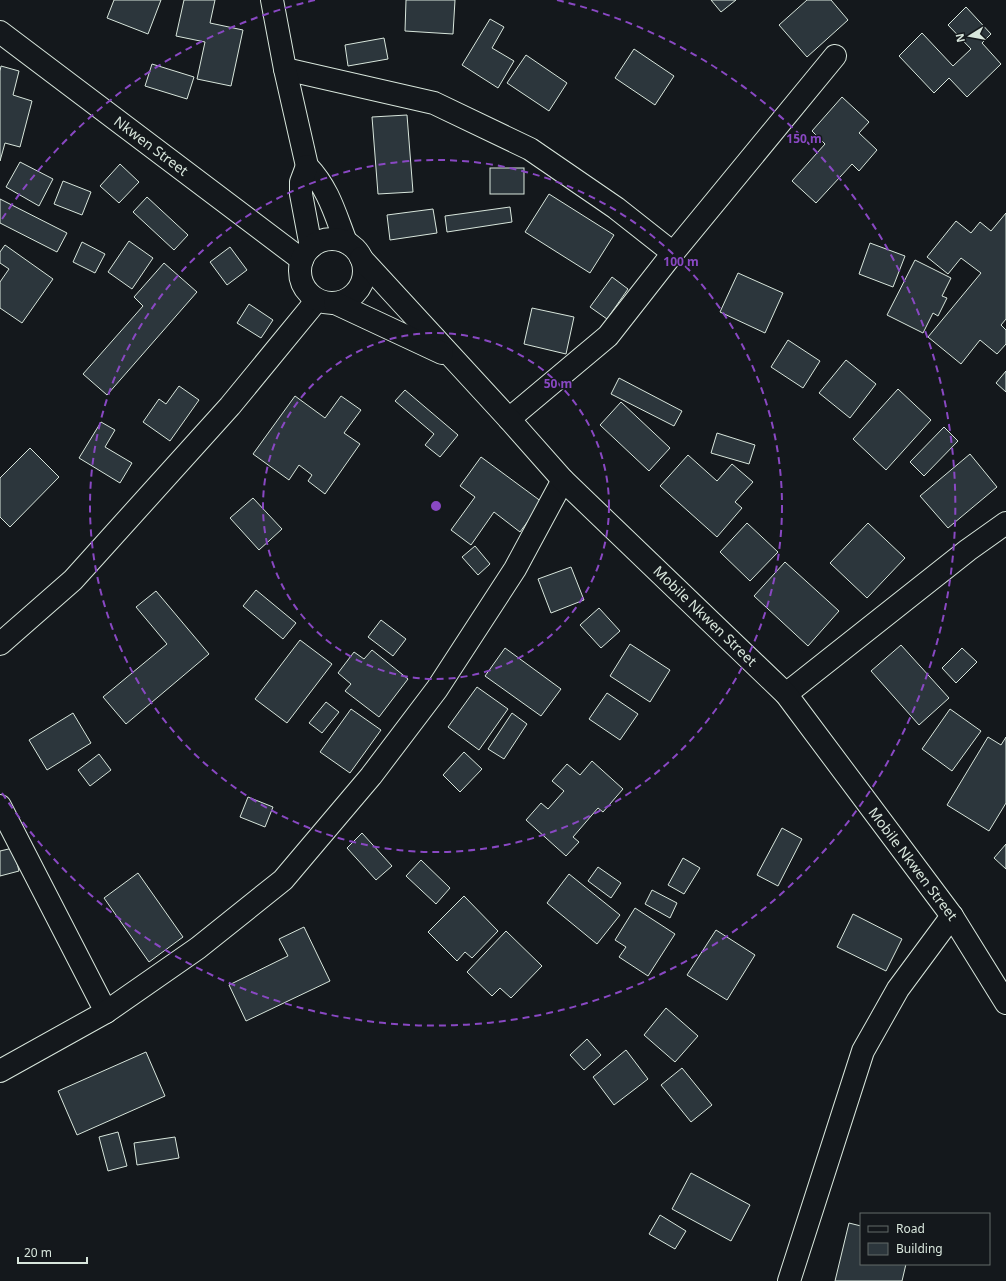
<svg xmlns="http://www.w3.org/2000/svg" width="1006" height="1281" viewBox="0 0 1006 1281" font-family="'Noto Sans',sans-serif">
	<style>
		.building { fill: #2c363c; stroke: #d8e6dc }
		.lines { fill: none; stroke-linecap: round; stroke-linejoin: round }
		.minor-casing { stroke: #d8e6dc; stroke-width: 24 }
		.major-casing { stroke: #d8e6dc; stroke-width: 24 }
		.highway-casing { stroke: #d8e6dc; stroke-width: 24 }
		.minor { stroke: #14181c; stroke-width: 22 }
		.major { stroke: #14181c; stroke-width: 22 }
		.highway { stroke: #14181c; stroke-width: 22 }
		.ring { fill: none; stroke: #8948c3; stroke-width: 2; stroke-dasharray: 7 5 }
		.labels { text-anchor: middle; stroke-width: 3; stroke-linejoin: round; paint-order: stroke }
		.street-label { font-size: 14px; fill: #d8e6dc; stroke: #14181c }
		.centre { fill: #8948c3; stroke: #14181c; stroke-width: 2 }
		.ring-label { font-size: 12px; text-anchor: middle; font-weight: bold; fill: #8948c3; stroke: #14181c; stroke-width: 3; stroke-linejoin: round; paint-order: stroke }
	</style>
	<rect width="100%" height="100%" fill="#14181c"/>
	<!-- building -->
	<g class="building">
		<path d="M 114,0 L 161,0 L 148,34 L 107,18 Z"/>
		<path d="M 184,0 L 215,0 L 210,23 L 243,30 L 231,86 L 197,79 L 205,42 L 176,36 Z"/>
		<path d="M 406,0 L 455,0 L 453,34 L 405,31 Z"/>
		<path d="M 711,0 L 736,0 L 721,12 Z"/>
		<path d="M 807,0 L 831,0 L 848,20 L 807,57 L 779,25 Z"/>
		<path d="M 966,7 L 991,34 L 982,43 L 1001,64 L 967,97 L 949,78 L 934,93 L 899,56 L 922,33 L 953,66 L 971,49 L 948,25 Z"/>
		<path d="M 490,19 L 504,27 L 492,48 L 514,61 L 498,88 L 462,65 Z"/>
		<path d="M 384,38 L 388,59 L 348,66 L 345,45 Z"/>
		<path d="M 634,49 L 674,76 L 655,105 L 615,78 Z"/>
		<path d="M 526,55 L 567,83 L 549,111 L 507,83 Z"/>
		<path d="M 152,64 L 194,77 L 187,99 L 145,86 Z"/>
		<path d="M 1,66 L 19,71 L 13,95 L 32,101 L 20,147 L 5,143 L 0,161 L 0,71 Z"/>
		<path d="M 842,97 L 869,122 L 859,133 L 877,150 L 859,171 L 852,164 L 816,203 L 792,181 L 825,144 L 812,131 Z"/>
		<path d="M 407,115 L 413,192 L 378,194 L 372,117 Z"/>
		<path d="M 20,162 L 53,179 L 39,206 L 6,187 Z"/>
		<path d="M 120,164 L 139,182 L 119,203 L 100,186 Z"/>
		<rect x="490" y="168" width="34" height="26"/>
		<path d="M 63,181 L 91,192 L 82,215 L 54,204 Z"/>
		<path d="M 549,194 L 614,235 L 590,273 L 525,232 Z"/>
		<path d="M 147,197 L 188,235 L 174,250 L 133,212 Z"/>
		<path d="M 0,199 L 67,233 L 57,252 L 0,223 Z"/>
		<path d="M 510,207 L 512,222 L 447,232 L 445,216 Z"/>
		<path d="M 433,209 L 437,233 L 390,240 L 387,215 Z"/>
		<path d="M 1006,213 L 1006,319 L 1001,325 L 1006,330 L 1006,344 L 997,354 L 980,340 L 961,364 L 928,337 L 981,273 L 961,258 L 948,274 L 927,257 L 956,221 L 971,233 L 980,222 L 991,231 Z"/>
		<path d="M 129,241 L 153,258 L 132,289 L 108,272 Z"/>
		<path d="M 82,242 L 105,254 L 95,273 L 73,262 Z"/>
		<path d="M 870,243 L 905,256 L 893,287 L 859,274 Z"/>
		<path d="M 5,245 L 53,279 L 22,323 L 0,308 L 0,282 L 9,269 L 0,263 L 0,252 Z"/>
		<path d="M 230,247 L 247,270 L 227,285 L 210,262 Z"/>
		<path d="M 915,260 L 951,278 L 942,296 L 947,298 L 938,316 L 933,313 L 923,333 L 887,315 Z"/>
		<path d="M 164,263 L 197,292 L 107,395 L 83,374 L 143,306 L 134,297 Z"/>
		<path d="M 738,273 L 783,293 L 765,333 L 720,312 Z"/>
		<path d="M 612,277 L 628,289 L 607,319 L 590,307 Z"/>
		<path d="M 249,304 L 273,320 L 261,338 L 237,323 Z"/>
		<path d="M 532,308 L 574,317 L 566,354 L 524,344 Z"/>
		<path d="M 788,340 L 820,361 L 803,388 L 771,367 Z"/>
		<path d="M 846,360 L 876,384 L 850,418 L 819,393 Z"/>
		<path d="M 1006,371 L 1006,392 L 996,383 Z"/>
		<path d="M 619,378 L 682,411 L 674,426 L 611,394 Z"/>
		<path d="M 179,386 L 199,400 L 170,441 L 143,422 L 159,399 L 166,404 Z"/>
		<path d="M 898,389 L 931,420 L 886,470 L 853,439 Z"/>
		<path d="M 405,390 L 458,435 L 440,457 L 425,445 L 434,434 L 395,401 Z"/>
		<path d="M 295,396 L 325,418 L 341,396 L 361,410 L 344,433 L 360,444 L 325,494 L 308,481 L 312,475 L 299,465 L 289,480 L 253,454 Z"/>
		<path d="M 621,402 L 670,448 L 649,471 L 600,425 Z"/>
		<path d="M 101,422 L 115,430 L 105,447 L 132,463 L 120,483 L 79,458 Z"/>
		<path d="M 944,427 L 958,441 L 924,476 L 910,462 Z"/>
		<path d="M 717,433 L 755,445 L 749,464 L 711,453 Z"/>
		<path d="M 30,448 L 59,477 L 10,527 L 0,517 L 0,478 Z"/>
		<path d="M 970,454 L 997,487 L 948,528 L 920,496 Z"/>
		<path d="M 688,455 L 717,481 L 732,464 L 753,482 L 735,502 L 742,508 L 717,537 L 660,486 Z"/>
		<path d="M 481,457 L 542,502 L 520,532 L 494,512 L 471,545 L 451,530 L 475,497 L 460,486 Z"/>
		<path d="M 253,498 L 282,529 L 259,550 L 230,518 Z"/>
		<path d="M 747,523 L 778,552 L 750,581 L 720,552 Z"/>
		<path d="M 868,523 L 905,558 L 867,598 L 830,563 Z"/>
		<path d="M 475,546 L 490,564 L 478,575 L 462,557 Z"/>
		<path d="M 785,562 L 839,611 L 808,646 L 754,596 Z"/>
		<path d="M 571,567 L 584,600 L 551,613 L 538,579 Z"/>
		<path d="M 256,590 L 296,623 L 283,639 L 243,606 Z"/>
		<path d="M 156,591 L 209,654 L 126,724 L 103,697 L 167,644 L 136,607 Z"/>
		<path d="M 599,608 L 620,631 L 601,648 L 580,625 Z"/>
		<path d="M 381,620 L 406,639 L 393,656 L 368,637 Z"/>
		<path d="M 300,640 L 332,664 L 287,723 L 255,699 Z"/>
		<path d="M 630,644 L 670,670 L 650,702 L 610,676 Z"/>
		<path d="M 901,645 L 949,698 L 919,725 L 871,671 Z"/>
		<path d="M 505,648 L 561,689 L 541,716 L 485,676 Z"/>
		<path d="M 962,648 L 977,662 L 956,683 L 942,668 Z"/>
		<path d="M 372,650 L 408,679 L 379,717 L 345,691 L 351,684 L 338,673 L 354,652 L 364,659 Z"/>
		<path d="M 477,687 L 508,709 L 479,750 L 448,727 Z"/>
		<path d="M 607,693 L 638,714 L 620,740 L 589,719 Z"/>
		<path d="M 326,702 L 339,712 L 322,733 L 309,723 Z"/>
		<path d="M 351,709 L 381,730 L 350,773 L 320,752 Z"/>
		<path d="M 950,709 L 981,731 L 952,771 L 922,749 Z"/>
		<path d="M 73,713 L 91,743 L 47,770 L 29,740 Z"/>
		<path d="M 512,713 L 527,724 L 504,759 L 488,749 Z"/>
		<path d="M 988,737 L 1001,745 L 1006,737 L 1006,803 L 989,831 L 947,805 Z"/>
		<path d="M 464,752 L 482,769 L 460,792 L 443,775 Z"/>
		<path d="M 99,754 L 111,770 L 90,786 L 78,770 Z"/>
		<path d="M 592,761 L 623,789 L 603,812 L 598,808 L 573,837 L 579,842 L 566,856 L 526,820 L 541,803 L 548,809 L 564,791 L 552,781 L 567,764 L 580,775 Z"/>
		<path d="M 248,797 L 273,807 L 265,827 L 240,817 Z"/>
		<path d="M 782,828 L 802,839 L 778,886 L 757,875 Z"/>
		<path d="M 362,833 L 392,866 L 376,880 L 347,848 Z"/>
		<path d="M 1006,844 L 1006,869 L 994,858 Z"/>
		<path d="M 13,848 L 19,871 L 0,876 L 0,851 Z"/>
		<path d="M 683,858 L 700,868 L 684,894 L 668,885 Z"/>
		<path d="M 421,860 L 450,888 L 436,904 L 406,876 Z"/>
		<path d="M 598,867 L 621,883 L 611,898 L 588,881 Z"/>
		<path d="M 138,873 L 183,937 L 149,962 L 104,898 Z"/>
		<path d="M 569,874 L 620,915 L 597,944 L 547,903 Z"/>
		<path d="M 652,890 L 677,903 L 670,918 L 645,904 Z"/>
		<path d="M 464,896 L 498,931 L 472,958 L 465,952 L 457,961 L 428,932 Z"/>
		<path d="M 635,908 L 675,934 L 648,976 L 619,957 L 626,947 L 615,940 Z"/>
		<path d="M 853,914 L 902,939 L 886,971 L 837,947 Z"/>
		<path d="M 304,927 L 330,981 L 246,1021 L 229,985 L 288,956 L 279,939 Z"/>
		<path d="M 716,930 L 755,955 L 727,1000 L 687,975 Z"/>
		<path d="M 506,931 L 542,966 L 511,998 L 500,988 L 492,996 L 467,972 Z"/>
		<path d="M 666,1008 L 698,1036 L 675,1062 L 644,1035 Z"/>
		<path d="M 587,1039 L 601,1055 L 584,1070 L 570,1055 Z"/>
		<path d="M 626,1050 L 648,1079 L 614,1105 L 593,1077 Z"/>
		<path d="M 146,1052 L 165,1096 L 77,1135 L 58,1091 Z"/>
		<path d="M 682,1068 L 712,1105 L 691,1122 L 661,1085 Z"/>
		<path d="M 118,1132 L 127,1166 L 108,1171 L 99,1137 Z"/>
		<path d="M 175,1137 L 179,1158 L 137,1165 L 134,1143 Z"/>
		<path d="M 691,1173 L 750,1205 L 731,1241 L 672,1209 Z"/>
		<path d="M 660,1215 L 686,1231 L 675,1249 L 649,1234 Z"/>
		<path d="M 849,1223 L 861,1226 L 861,1264 L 906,1264 L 902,1281 L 835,1281 Z"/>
	</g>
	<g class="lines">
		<defs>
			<g id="minor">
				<path d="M 285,69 L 434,103 L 530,149 L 616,208 L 673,253"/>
				<path d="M 509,419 L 608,336 L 673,253 L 835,56"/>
				<path d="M 786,694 L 968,550 L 1006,523"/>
				<path d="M 0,806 L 106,1012"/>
				<path d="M 0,1071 L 106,1012 L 198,948 L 283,880 L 371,776 L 437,689 L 515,569 L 563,480"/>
				<path d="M 789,1281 L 863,1051 L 898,989 L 952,916"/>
			</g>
			<g id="major">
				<path d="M 0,32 L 302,260"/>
				<path d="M 0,644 L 73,580 L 230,406 L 317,300"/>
			</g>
			<g id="highway">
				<path d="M 272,0 L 285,69 L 307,166 C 329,189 335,214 346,242"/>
				<path d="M 307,166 L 301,182 L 301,194 L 311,247"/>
				<circle cx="332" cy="271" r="32"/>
				<path d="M 361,258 L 509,419 L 563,480 L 786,694 L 952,916 L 1006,1003"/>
				<path d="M 335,303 L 442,353"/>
			</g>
		</defs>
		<!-- minor casing -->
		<use href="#minor" class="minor-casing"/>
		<!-- major casing -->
		<use href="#major" class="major-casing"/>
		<!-- highway casing -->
		<use href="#highway" class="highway-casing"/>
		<!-- minor -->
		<use href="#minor" class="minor"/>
		<!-- major -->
		<use href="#major" class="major"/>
		<!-- highway -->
		<use href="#highway" class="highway"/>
	</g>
	<!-- distance rings -->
	<g class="ring">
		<circle cx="436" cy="506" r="173"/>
		<circle cx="436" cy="506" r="346"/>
		<path d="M2 219A520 520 0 0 1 315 0M557 0A520 520 0 1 1 2 793"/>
	</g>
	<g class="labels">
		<!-- street labels -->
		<g class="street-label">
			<text transform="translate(151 146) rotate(37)" y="5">Nkwen Street</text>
			<text transform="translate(705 616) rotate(44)" y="5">Mobile Nkwen Street</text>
			<text transform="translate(913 864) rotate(53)" y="5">Mobile Nkwen Street</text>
		</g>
	</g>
	<circle cx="436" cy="506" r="6" class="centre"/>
	<g class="ring-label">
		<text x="804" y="143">150 m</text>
		<text x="681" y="266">100 m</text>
		<text x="558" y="388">50 m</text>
	</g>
	<!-- legend -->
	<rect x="860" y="1213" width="130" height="52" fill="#14181c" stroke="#626a69"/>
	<rect x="868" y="1226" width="20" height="6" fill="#14181c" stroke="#626a69"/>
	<text x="896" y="1233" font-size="12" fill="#d8e6dc">Road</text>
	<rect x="868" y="1243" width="20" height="12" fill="#2c363c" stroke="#626a69"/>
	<text x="896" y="1253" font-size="12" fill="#d8e6dc">Building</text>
	<!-- north arrow -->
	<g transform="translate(970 36) rotate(259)" stroke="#14181c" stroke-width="3" paint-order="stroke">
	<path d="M0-3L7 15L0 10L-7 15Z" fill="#d8e6dc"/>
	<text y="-6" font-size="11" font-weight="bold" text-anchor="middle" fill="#d8e6dc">N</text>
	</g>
	<!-- scale -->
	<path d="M18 1257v6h69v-6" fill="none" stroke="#d8e6dc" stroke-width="2"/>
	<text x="24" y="1257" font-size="12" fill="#d8e6dc" stroke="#14181c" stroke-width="3" paint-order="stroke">20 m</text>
</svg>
